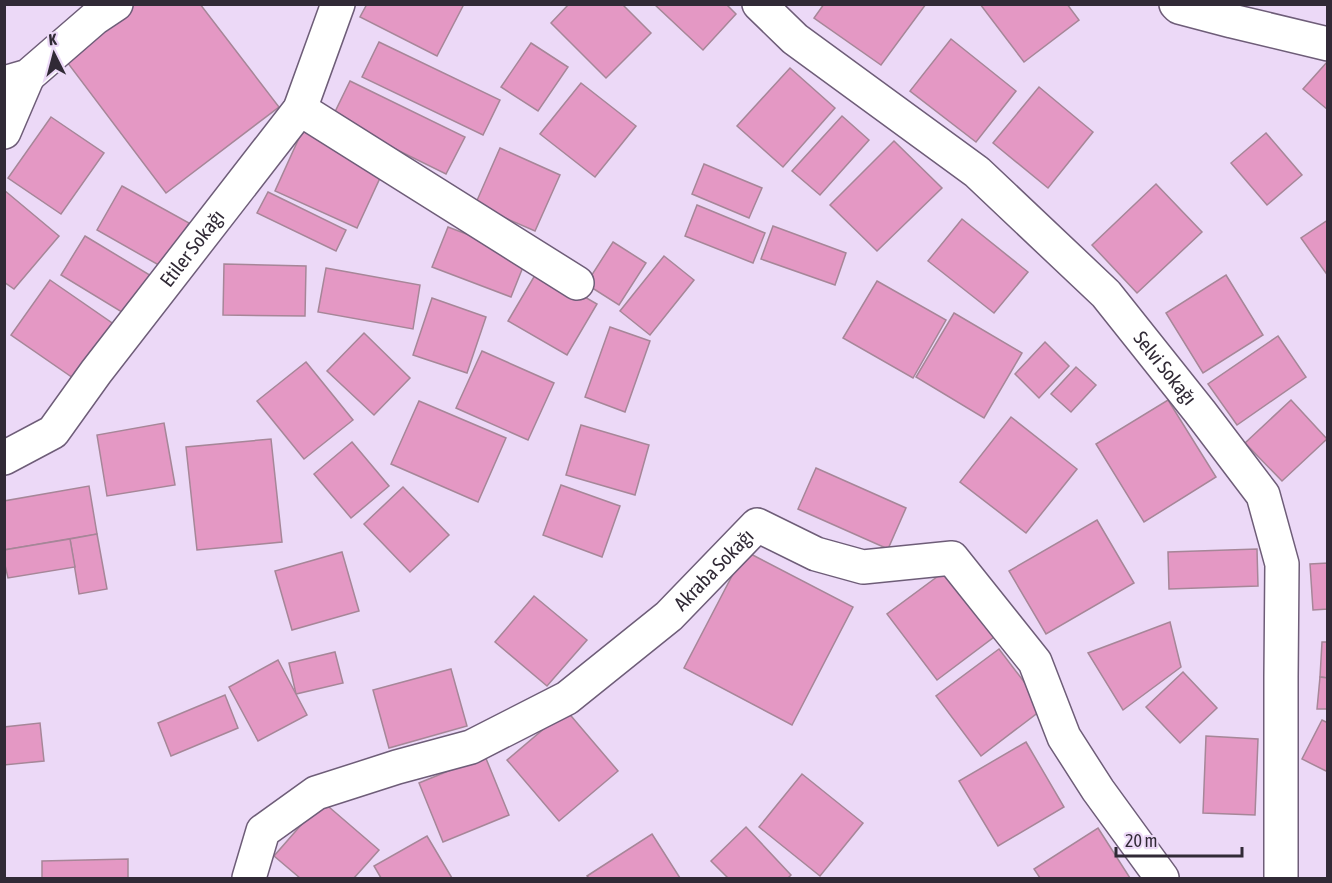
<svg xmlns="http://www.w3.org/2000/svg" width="1332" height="883" viewBox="0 0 1332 883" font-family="'Asap Condensed',sans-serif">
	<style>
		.building { fill: #e498c4; stroke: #a68698; stroke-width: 1.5 }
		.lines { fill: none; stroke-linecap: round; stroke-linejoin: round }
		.street-casing { stroke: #6e5d78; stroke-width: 36 }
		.street { stroke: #fff; stroke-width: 33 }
		.labels { text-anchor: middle; stroke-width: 6; stroke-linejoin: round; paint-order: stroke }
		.street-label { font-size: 20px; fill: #312a36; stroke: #ecd9f7 }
	</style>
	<rect width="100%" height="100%" fill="#ecd9f7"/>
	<!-- building -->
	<g class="building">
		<path d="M 135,4 L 200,4 L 279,107 L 166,193 L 64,58 Z"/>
		<path d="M 367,4 L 464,4 L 437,56 L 360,17 Z"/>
		<path d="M 569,4 L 622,4 L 651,33 L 606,78 L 551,23 Z"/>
		<path d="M 654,4 L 726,4 L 736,14 L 703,50 Z"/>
		<path d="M 824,4 L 926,4 L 881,65 L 814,18 Z"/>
		<path d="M 980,4 L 1067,4 L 1079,20 L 1024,62 Z"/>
		<path d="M 951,39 L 1016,91 L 976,142 L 910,91 Z"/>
		<path d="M 379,42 L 500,100 L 483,135 L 362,77 Z"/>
		<path d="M 531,43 L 568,67 L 538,111 L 501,87 Z"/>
		<path d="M 1328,61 L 1328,110 L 1303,89 Z"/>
		<path d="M 790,68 L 835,108 L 783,167 L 737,126 Z"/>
		<path d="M 350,81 L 465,137 L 446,174 L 332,118 Z"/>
		<path d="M 581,83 L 636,126 L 595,177 L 540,134 Z"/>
		<path d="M 1039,87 L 1093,132 L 1048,188 L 993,143 Z"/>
		<path d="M 842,116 L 869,140 L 820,195 L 792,171 Z"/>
		<path d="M 51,117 L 104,153 L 61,214 L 8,178 Z"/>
		<path d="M 304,127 L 386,165 L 357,228 L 275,191 Z"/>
		<path d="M 1266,133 L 1302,175 L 1267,205 L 1231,163 Z"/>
		<path d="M 894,141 L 942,188 L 877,251 L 830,205 Z"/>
		<path d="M 500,148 L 560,175 L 535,231 L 475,205 Z"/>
		<path d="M 704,164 L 762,188 L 749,218 L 692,194 Z"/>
		<path d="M 1156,184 L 1202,232 L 1137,293 L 1092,245 Z"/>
		<path d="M 122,186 L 189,223 L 164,268 L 97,230 Z"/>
		<path d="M 4,190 L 59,236 L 14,289 L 4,282 Z"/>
		<path d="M 268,192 L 346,230 L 336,251 L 257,213 Z"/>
		<path d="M 697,205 L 765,233 L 753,263 L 685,236 Z"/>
		<path d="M 962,219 L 1028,272 L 994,313 L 928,261 Z"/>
		<path d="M 1328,220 L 1328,276 L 1301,238 Z"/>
		<path d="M 773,226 L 846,253 L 835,285 L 761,259 Z"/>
		<path d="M 448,227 L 527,257 L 511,297 L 432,267 Z"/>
		<path d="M 85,236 L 153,277 L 130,317 L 61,275 Z"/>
		<path d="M 613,242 L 646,263 L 619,305 L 586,284 Z"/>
		<path d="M 664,256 L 694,280 L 650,335 L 620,311 Z"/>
		<path d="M 224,264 L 306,266 L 305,316 L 223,315 Z"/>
		<path d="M 326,268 L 420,285 L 413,329 L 318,312 Z"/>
		<path d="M 538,270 L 597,304 L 567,355 L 508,321 Z"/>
		<path d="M 1226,275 L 1263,335 L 1203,373 L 1166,313 Z"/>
		<path d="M 50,280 L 115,325 L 76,380 L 11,335 Z"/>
		<path d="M 877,281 L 946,320 L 913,378 L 843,338 Z"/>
		<path d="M 432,298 L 486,317 L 467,373 L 413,355 Z"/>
		<path d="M 954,313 L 1022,353 L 984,418 L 916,377 Z"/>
		<path d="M 610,327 L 650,341 L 625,412 L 585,397 Z"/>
		<path d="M 364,333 L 410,378 L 374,415 L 327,371 Z"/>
		<path d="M 1278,336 L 1306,377 L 1237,425 L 1208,384 Z"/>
		<path d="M 1045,342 L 1069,366 L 1039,398 L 1015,374 Z"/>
		<path d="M 482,351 L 554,383 L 528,440 L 456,408 Z"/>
		<path d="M 306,362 L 353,420 L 304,459 L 257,401 Z"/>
		<path d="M 1076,367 L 1096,385 L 1071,412 L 1051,394 Z"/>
		<path d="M 1168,400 L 1216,477 L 1144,522 L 1096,444 Z"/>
		<path d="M 1291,400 L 1327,439 L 1282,481 L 1245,443 Z"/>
		<path d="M 419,401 L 506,438 L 478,502 L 391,464 Z"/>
		<path d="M 1011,417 L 1077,469 L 1026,533 L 960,482 Z"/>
		<path d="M 164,423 L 175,485 L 107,496 L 97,435 Z"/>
		<path d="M 581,425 L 649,445 L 635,495 L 566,475 Z"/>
		<path d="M 271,439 L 282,542 L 197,550 L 186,447 Z"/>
		<path d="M 352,442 L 389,486 L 351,518 L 314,474 Z"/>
		<path d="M 816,468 L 906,508 L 888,549 L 798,509 Z"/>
		<path d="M 561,485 L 620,506 L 602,557 L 543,535 Z"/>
		<path d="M 89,486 L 97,534 L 4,550 L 4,501 Z"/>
		<path d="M 403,487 L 449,535 L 410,572 L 364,524 Z"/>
		<path d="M 1097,520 L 1134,583 L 1046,634 L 1009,571 Z"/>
		<path d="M 97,534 L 107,589 L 79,594 L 70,539 Z"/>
		<path d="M 70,539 L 75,567 L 8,578 L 4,561 L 4,550 Z"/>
		<path d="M 1257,549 L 1258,586 L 1169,589 L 1168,552 Z"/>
		<path d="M 745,551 L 853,607 L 792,725 L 684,668 Z"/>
		<path d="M 342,552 L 359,611 L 292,630 L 275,571 Z"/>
		<path d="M 1328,563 L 1328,609 L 1313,610 L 1310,564 Z"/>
		<path d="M 949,568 L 998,634 L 937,680 L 887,614 Z"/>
		<path d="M 534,596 L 587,640 L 547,686 L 495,642 Z"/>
		<path d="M 1170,622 L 1181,667 L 1123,710 L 1088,653 Z"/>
		<path d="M 1322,642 L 1328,642 L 1328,678 L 1320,677 Z"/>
		<path d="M 999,649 L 1044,708 L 981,756 L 936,696 Z"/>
		<path d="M 335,652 L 343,683 L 296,694 L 289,663 Z"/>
		<path d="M 278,660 L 307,715 L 258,741 L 229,687 Z"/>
		<path d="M 451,669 L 467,726 L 389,748 L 373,690 Z"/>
		<path d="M 1183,672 L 1217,708 L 1180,743 L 1146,707 Z"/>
		<path d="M 1320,677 L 1328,678 L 1328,709 L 1317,709 Z"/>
		<path d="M 225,695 L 238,728 L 171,756 L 158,723 Z"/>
		<path d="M 566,710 L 618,771 L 559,821 L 507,760 Z"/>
		<path d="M 1322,720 L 1328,723 L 1328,772 L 1302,759 Z"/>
		<path d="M 40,723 L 44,761 L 4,765 L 4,727 Z"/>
		<path d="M 1206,736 L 1258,739 L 1255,815 L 1203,813 Z"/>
		<path d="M 1026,742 L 1064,807 L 998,846 L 959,781 Z"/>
		<path d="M 485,756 L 509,815 L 443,842 L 419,783 Z"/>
		<path d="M 802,774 L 863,823 L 820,876 L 759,827 Z"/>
		<path d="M 322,801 L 379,850 L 354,878 L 300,878 L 274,856 Z"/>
		<path d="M 746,827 L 791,875 L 788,878 L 728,878 L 711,861 Z"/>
		<path d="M 1098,828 L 1130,878 L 1040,878 L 1034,869 Z"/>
		<path d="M 652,834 L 680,878 L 589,878 L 587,876 Z"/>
		<path d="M 427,836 L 452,878 L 381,878 L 374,866 Z"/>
		<path d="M 128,859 L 128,878 L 42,878 L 42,861 Z"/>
	</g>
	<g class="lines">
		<defs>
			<g id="street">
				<path id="s1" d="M 759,4 L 795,39 L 977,172 L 1106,294 L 1200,412 L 1263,495 L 1282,564 L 1281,676 L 1281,878"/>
				<path d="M 1176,4 L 1179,7 L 1232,21 L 1328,44"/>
				<path d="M 4,83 L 28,76 L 95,18 L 116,4"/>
				<path d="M 300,109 L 577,283"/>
				<path d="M 4,132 L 28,76"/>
				<path id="s2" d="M 4,458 L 53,432 L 96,372 L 300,109 L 338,4"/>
				<path id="s3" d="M 249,878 L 263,831 L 316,793 L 397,767 L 471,747 L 567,698 L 669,616 L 757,525 L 816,554 L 863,567 L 952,558 L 1035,662 L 1064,737 L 1098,790 L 1162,878"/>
			</g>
		</defs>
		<!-- street casing -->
		<use href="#street" class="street-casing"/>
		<!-- street -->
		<use href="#street" class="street"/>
	</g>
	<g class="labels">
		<!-- street labels -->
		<g class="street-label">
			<text dy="7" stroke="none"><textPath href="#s2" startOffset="286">Etiler Sokağı</textPath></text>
			<text dy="7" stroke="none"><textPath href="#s1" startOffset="548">Selvi Sokağı</textPath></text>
			<text dy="7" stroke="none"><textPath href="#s3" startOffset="579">Akraba Sokağı</textPath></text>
		</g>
	</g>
	<!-- border -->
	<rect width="1332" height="883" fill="none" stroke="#312a36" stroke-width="12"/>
	<!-- north arrow -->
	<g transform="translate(54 54) rotate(354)" stroke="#ecd9f7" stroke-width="4.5" paint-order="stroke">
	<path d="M0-4.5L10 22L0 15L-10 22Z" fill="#312a36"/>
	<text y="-9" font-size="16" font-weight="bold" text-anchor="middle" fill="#312a36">K</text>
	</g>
	<!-- scale -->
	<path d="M1116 847v9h126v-9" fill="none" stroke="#312a36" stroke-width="3"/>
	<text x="1125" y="847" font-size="18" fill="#312a36" stroke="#ecd9f7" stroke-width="4.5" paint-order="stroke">20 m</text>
</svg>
